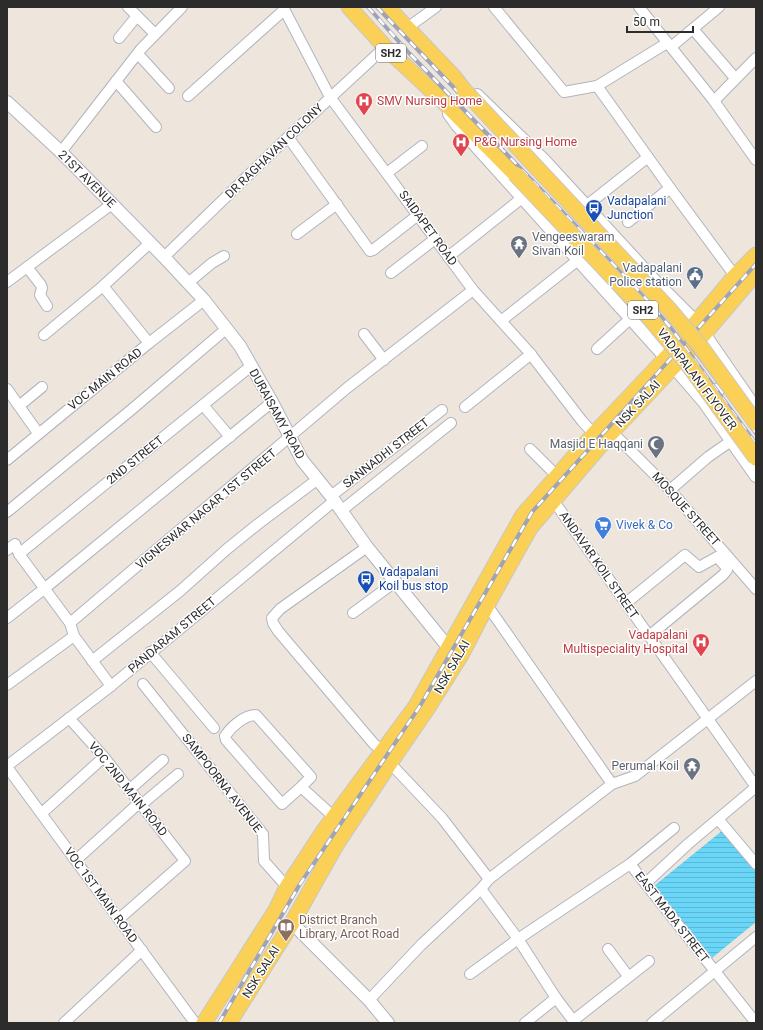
<svg xmlns="http://www.w3.org/2000/svg" width="763" height="1030" viewBox="0 0 763 1030" font-family="Roboto,sans-serif">
	<style>
		.water { fill: url(#water-rules) }
		.lines { fill: none; stroke-linecap: round; stroke-linejoin: round }
		.minor-casing { stroke: #b1b4c0; stroke-width: 12 }
		.tertiary-casing { stroke: #b1b4c0; stroke-width: 14 }
		.primary-casing { stroke: #c8c8c8; stroke-width: 17 }
		.minor { stroke: #fff; stroke-width: 10 }
		.tertiary { stroke: #fff; stroke-width: 12 }
		.primary { stroke: #fad056; stroke-width: 15 }
		.rail-casing { stroke: #9fa3b7; stroke-width: 4 }
		.rail { stroke: #fff; stroke-width: 2.5; stroke-dasharray: 8; stroke-linecap: butt }
		.primary-bridge-casing { stroke: #c8c8c8; stroke-width: 17; stroke-linecap: butt }
		.primary-bridge { stroke: #fad056; stroke-width: 15 }
		.labels { text-anchor: middle; stroke-width: 3; stroke-linejoin: round; paint-order: stroke }
		.shield { fill: #fff; stroke: #6b6b6b; stroke-width: 1 }
		.shield-label { font-size: 11px; font-weight: bold; fill: #2c2c2c }
		.health-label { font-size: 12px; fill: #be3a42; stroke: #fff; text-anchor: start }
		.street-label { font-size: 12px; fill: #2c2c2c; stroke: #fff }
		.transit-label { font-size: 12px; fill: #164399; stroke: #fff; text-anchor: start }
		.worship-label { font-size: 12px; fill: #5b616d; stroke: #fff; text-anchor: end }
		.service-label { font-size: 12px; fill: #4e5e75; stroke: #fff; text-anchor: end }
		.shop-label { font-size: 12px; fill: #366cbe; stroke: #fff; text-anchor: start }
		.education-label { font-size: 12px; fill: #785e54; stroke: #fff; text-anchor: start }
	</style>
	<defs>
		<pattern id="water-rules" width="6" height="5" patternUnits="userSpaceOnUse"><rect width="6" height="5" fill="#69d5f7"/><path d="M0 2.5h6" fill="none" stroke="#5bb7d4"/></pattern>
	</defs>
	<rect width="100%" height="100%" fill="#eee6dd"/>
	<!-- water -->
	<path class="water" d="M 723,830 L 756,870 L 756,922 L 712,958 L 654,886 Z"/>
	<g class="lines">
		<defs>
			<g id="minor">
				<path d="M 128,7 L 155,34"/>
				<path d="M 283,7 L 330,97 L 473,290 L 529,352 L 582,421 L 594,434"/>
				<path d="M 494,7 L 564,92 L 597,86 L 667,43"/>
				<path d="M 639,7 L 714,101 L 756,160"/>
				<path d="M 407,28 L 436,7"/>
				<path d="M 693,29 L 735,78"/>
				<path d="M 119,38 L 137,16"/>
				<path d="M 671,47 L 719,7"/>
				<path d="M 138,54 L 169,88"/>
				<path d="M 116,81 L 156,127"/>
				<path d="M 597,86 L 670,188 L 735,276"/>
				<path d="M 188,96 L 284,10"/>
				<path d="M 714,101 L 756,58"/>
				<path d="M 288,137 L 370,251 L 373,250 L 418,215"/>
				<path d="M 61,152 L 141,49 L 182,7"/>
				<path d="M 387,173 L 422,146"/>
				<path d="M 586,206 L 648,157"/>
				<path d="M 628,222 L 670,188"/>
				<path d="M 297,234 L 337,204"/>
				<path d="M 164,257 L 288,137 L 385,47"/>
				<path d="M 448,257 L 522,198"/>
				<path d="M 27,267 L 41,285 L 42,288 L 40,295 L 47,306"/>
				<path d="M 391,273 L 435,239"/>
				<path d="M 7,282 L 112,204"/>
				<path d="M 188,283 L 212,263 L 224,256"/>
				<path d="M 103,286 L 150,243"/>
				<path d="M 501,321 L 578,260"/>
				<path d="M 364,334 L 384,360"/>
				<path d="M 44,335 L 103,286 L 149,343"/>
				<path d="M 597,349 L 631,318"/>
				<path d="M 7,389 L 38,433"/>
				<path d="M 203,405 L 230,437"/>
				<path d="M 19,406 L 42,387"/>
				<path d="M 465,407 L 531,354"/>
				<path d="M 612,432 L 670,490 L 756,589"/>
				<path d="M 530,449 L 557,476"/>
				<path d="M 7,460 L 149,343 L 204,300"/>
				<path d="M 670,490 L 708,457 L 731,441"/>
				<path d="M 331,496 L 442,410"/>
				<path d="M 553,500 L 756,787"/>
				<path d="M 341,511 L 451,423"/>
				<path d="M 7,512 L 131,410 L 226,329 L 223,325"/>
				<path d="M 367,547 L 280,609 L 272,618 L 273,623 L 278,631 L 374,744 L 383,751"/>
				<path d="M 7,550 L 15,544 L 19,554 L 70,623 L 74,636 L 111,686"/>
				<path d="M 19,554 L 251,366"/>
				<path d="M 626,603 L 685,555 L 699,567 L 717,557 L 727,568 L 727,570 L 723,575 L 649,636"/>
				<path d="M 487,605 L 612,784"/>
				<path d="M 353,613 L 395,582"/>
				<path d="M 7,618 L 44,589 L 272,402"/>
				<path d="M 70,623 L 347,388 L 473,290"/>
				<path d="M 150,652 L 214,728"/>
				<path d="M 92,661 L 180,591 L 227,549 L 258,524 L 318,479"/>
				<path d="M 143,684 L 263,834 L 264,861 L 287,887"/>
				<path d="M 7,685 L 74,636"/>
				<path d="M 69,718 L 104,757 L 185,861 L 119,919"/>
				<path d="M 390,763 L 442,818 L 489,879"/>
				<path d="M 7,766 L 111,686 L 334,501"/>
				<path d="M 7,767 L 195,1023"/>
				<path d="M 301,787 L 282,804 L 226,740 L 225,736 C 231,727 244,715 256,715 L 311,777 L 301,787 L 334,817"/>
				<path d="M 129,790 L 163,760"/>
				<path d="M 141,805 L 178,774"/>
				<path d="M 42,813 L 104,757"/>
				<path d="M 718,819 L 756,864"/>
				<path d="M 76,860 L 139,803"/>
				<path d="M 630,864 L 756,1023"/>
				<path d="M 646,883 L 688,844 L 756,787"/>
				<path d="M 481,889 L 518,939 L 556,998 L 575,1023"/>
				<path d="M 608,949 L 628,976"/>
				<path d="M 470,974 L 518,939 L 630,864 L 674,828"/>
				<path d="M 369,1000 L 421,945 L 481,889 L 489,879 L 612,784 L 635,776 L 756,681"/>
				<path d="M 574,1020 L 649,961"/>
				<path d="M 64,1023 L 142,950"/>
				<path d="M 525,1023 L 556,998"/>
				<path d="M 652,1023 L 756,937"/>
			</g>
			<g id="tertiary">
				<path d="M 477,95 L 544,160 L 655,281 L 696,322 L 756,409"/>
				<path d="M 7,102 L 61,152 L 164,257 L 204,300 L 240,346 L 272,402 L 302,460 L 331,496 L 367,547 L 448,647 L 455,651"/>
				<path d="M 449,114 L 457,125 L 666,358 L 704,402 L 756,476"/>
				<path d="M 704,400 L 734,378"/>
				<path d="M 292,923 L 369,1000 L 388,1023"/>
			</g>
			<g id="primary">
				<path d="M 349,7 L 385,47 L 448,106 L 515,174"/>
				<path d="M 387,7 L 454,77 L 464,90"/>
				<path d="M 204,1023 L 276,910 L 287,887 L 323,832 L 416,706 L 523,515 L 594,434 L 666,358 L 735,276 L 756,255"/>
				<path d="M 229,1023 L 292,923 L 336,845 L 390,763 L 427,709 L 461,655 L 487,605 L 530,528 L 612,432 L 704,334 L 756,273"/>
			</g>
		</defs>
		<!-- minor casing -->
		<use href="#minor" class="minor-casing"/>
		<!-- tertiary casing -->
		<use href="#tertiary" class="tertiary-casing"/>
		<!-- primary casing -->
		<use href="#primary" class="primary-casing"/>
		<!-- minor -->
		<use href="#minor" class="minor"/>
		<!-- tertiary -->
		<use href="#tertiary" class="tertiary"/>
		<!-- primary -->
		<use href="#primary" class="primary"/>
		<defs>
			<g id="rail">
				<path d="M 368,7 L 409,53 L 640,292 L 671,328 L 756,444"/>
				<path d="M 377,7 L 614,256"/>
				<path d="M 641,284 L 660,306"/>
				<path d="M 684,336 L 756,433"/>
				<path d="M 219,1023 L 300,884 L 420,706 L 532,512 L 756,264"/>
			</g>
		</defs>
		<!-- rail casing -->
		<use href="#rail" class="rail-casing"/>
		<!-- rail -->
		<use href="#rail" class="rail"/>
		<defs>
			<g id="primary-bridge">
				<path d="M 464,90 L 669,309 L 701,347 L 756,423"/>
				<path d="M 515,174 L 638,304 L 690,367 L 756,458"/>
			</g>
		</defs>
		<!-- primary-bridge casing -->
		<use href="#primary-bridge" class="primary-bridge-casing"/>
		<!-- primary-bridge -->
		<use href="#primary-bridge" class="primary-bridge"/>
	</g>
	<!-- icons -->
	<defs>
		<symbol id="hospital-pin" viewBox="-11 -11 22 30"><path d="M0 17L-7.5 6A9.5 9.5 0 1 1 7.5 6Z" fill="#e0444e" stroke="#fff"/><path d="M-5-5h3v3.5h4V-5h3V5h-3V1.5h-4V5h-3Z" fill="#fff"/></symbol>
		<symbol id="bus-pin" viewBox="-11 -11 22 30"><path d="M0 17L-7.5 6A9.5 9.5 0 1 1 7.5 6Z" fill="#1a4fb4" stroke="#fff"/><path d="M-5-6H5V4H4V6H2V4H-2V6H-4V4H-5ZM-3.5-4V0h7V-4ZM-3.5 1.2v1.5H-2V1.2ZM2 1.2v1.5H3.5V1.2Z" fill="#fff"/></symbol>
		<symbol id="temple-pin" viewBox="-11 -11 22 30"><path d="M0 17L-7.5 6A9.5 9.5 0 1 1 7.5 6Z" fill="#6b7280" stroke="#fff"/><path d="M0-6L5-2H3V0L6.5 2.5H4V6H1.5V3h-3V6H-4V2.5H-6.5L-3 0V-2H-5Z" fill="#fff"/></symbol>
		<symbol id="civic-pin" viewBox="-11 -11 22 30"><path d="M0 17L-7.5 6A9.5 9.5 0 1 1 7.5 6Z" fill="#5c6f8a" stroke="#fff"/><path d="M-.6-6.5H3V-4.5H.6V-3L4-1V1h2V6H-6V1h2V-1L-.6-3ZM-1.2 2.5V6h2.4V2.5Z" fill="#fff"/></symbol>
		<symbol id="mosque-pin" viewBox="-11 -11 22 30"><path d="M0 17L-7.5 6A9.5 9.5 0 1 1 7.5 6Z" fill="#6b7280" stroke="#fff"/><path d="M3.5-4.9A6 6 0 1 0 3.5 4.9A5 5 0 1 1 3.5-4.9Z" fill="#fff"/></symbol>
		<symbol id="supermarket-pin" viewBox="-11 -11 22 30"><path d="M0 17L-7.5 6A9.5 9.5 0 1 1 7.5 6Z" fill="#3f7fe0" stroke="#fff"/><path d="M-6-5.5h2.5l.6 2H6L4.5 2H-2.5L-4.4-4H-6ZM-1.5 3.2a1.3 1.3 0 1 0 .1 0ZM3 3.2a1.3 1.3 0 1 0 .1 0Z" fill="#fff"/></symbol>
		<symbol id="library-pin" viewBox="-11 -11 22 30"><path d="M0 17L-7.5 6A9.5 9.5 0 1 1 7.5 6Z" fill="#8d6e63" stroke="#fff"/><path d="M-6-4Q-3-5.5-.7-3.5V5Q-3 3-6 4ZM6-4Q3-5.5 .7-3.5V5Q3 3 6 4Z" fill="#fff"/></symbol>
	</defs>
	<g fill-rule="evenodd">
		<use href="#hospital-pin" x="354" y="91" width="20" height="27"/>
		<use href="#hospital-pin" x="451" y="132" width="20" height="27"/>
		<use href="#bus-pin" x="584" y="198" width="20" height="27"/>
		<use href="#temple-pin" x="509" y="234" width="20" height="27"/>
		<use href="#civic-pin" x="685" y="265" width="20" height="27"/>
		<use href="#mosque-pin" x="646" y="434" width="20" height="27"/>
		<use href="#supermarket-pin" x="593" y="515" width="20" height="27"/>
		<use href="#bus-pin" x="356" y="569" width="20" height="27"/>
		<use href="#hospital-pin" x="691" y="632" width="20" height="27"/>
		<use href="#temple-pin" x="682" y="756" width="20" height="27"/>
		<use href="#library-pin" x="276" y="917" width="20" height="27"/>
	</g>
	<g class="labels">
		<!-- shield labels -->
		<g class="shield">
			<rect x="376" y="44" width="30" height="18" rx="3"/>
			<rect x="628" y="301" width="30" height="18" rx="3"/>
		</g>
		<g class="shield-label">
			<text x="391" y="57">SH2</text>
			<text x="643" y="314">SH2</text>
		</g>
		<!-- health labels -->
		<g class="health-label">
			<text x="377" y="105">SMV Nursing Home</text>
			<text x="474" y="146">P&amp;G Nursing Home</text>
			<text x="688" y="639" text-anchor="end">Vadapalani<tspan x="688" dy="14">Multispeciality Hospital</tspan></text>
		</g>
		<!-- street labels -->
		<g class="street-label">
			<text transform="translate(274 151) rotate(-44)" y="4">DR RAGHAVAN COLONY</text>
			<text transform="translate(87 179) rotate(45)" y="4">21ST AVENUE</text>
			<text transform="translate(428 228) rotate(54)" y="4">SAIDAPET ROAD</text>
			<text transform="translate(105 379) rotate(-39)" y="4">VOC MAIN ROAD</text>
			<text transform="translate(697 379) rotate(53)" y="4">VADAPALANI FLYOVER</text>
			<text transform="translate(638 404) rotate(-47)" y="4">NSK SALAI</text>
			<text transform="translate(277 414) rotate(61)" y="4">DURAISAMY ROAD</text>
			<text transform="translate(386 453) rotate(-38)" y="4">SANNADHI STREET</text>
			<text transform="translate(135 460) rotate(-39)" y="4">2ND STREET</text>
			<text transform="translate(206 509) rotate(-40)" y="4">VIGNESWAR NAGAR 1ST STREET</text>
			<text transform="translate(686 509) rotate(48)" y="4">MOSQUE STREET</text>
			<text transform="translate(599 565) rotate(55)" y="4">ANDAVAR KOIL STREET</text>
			<text transform="translate(172 635) rotate(-40)" y="4">PANDARAM STREET</text>
			<text transform="translate(452 667) rotate(-60)" y="4">NSK SALAI</text>
			<text transform="translate(222 783) rotate(52)" y="4">SAMPOORNA AVENUE</text>
			<text transform="translate(128 789) rotate(51)" y="4">VOC 2ND MAIN ROAD</text>
			<text transform="translate(101 895) rotate(54)" y="4">VOC 1ST MAIN ROAD</text>
			<text transform="translate(672 917) rotate(52)" y="4">EAST MADA STREET</text>
			<text transform="translate(261 972) rotate(-58)" y="4">NSK SALAI</text>
		</g>
		<!-- transit labels -->
		<g class="transit-label">
			<text x="607" y="205">Vadapalani<tspan x="607" dy="14">Junction</tspan></text>
			<text x="379" y="576">Vadapalani<tspan x="379" dy="14">Koil bus stop</tspan></text>
		</g>
		<!-- worship labels -->
		<g class="worship-label">
			<text x="532" y="241" text-anchor="start">Vengeeswaram<tspan x="532" dy="14">Sivan Koil</tspan></text>
			<text x="643" y="448">Masjid E Haqqani</text>
			<text x="679" y="770">Perumal Koil</text>
		</g>
		<!-- service labels -->
		<g class="service-label">
			<text x="682" y="272">Vadapalani<tspan x="682" dy="14">Police station</tspan></text>
		</g>
		<!-- shop labels -->
		<g class="shop-label">
			<text x="616" y="529">Vivek &amp; Co</text>
		</g>
		<!-- education labels -->
		<g class="education-label">
			<text x="299" y="924">District Branch<tspan x="299" dy="14">Library, Arcot Road</tspan></text>
		</g>
	</g>
	<!-- border -->
	<rect width="763" height="1030" fill="none" stroke="#2c2c2c" stroke-width="16"/>
	<!-- scale -->
	<path d="M627 26v6h66v-6" fill="none" stroke="#2c2c2c" stroke-width="2"/>
	<text x="633" y="26" font-size="12" fill="#2c2c2c" stroke="#ffffff" stroke-width="3" paint-order="stroke">50 m</text>
</svg>
